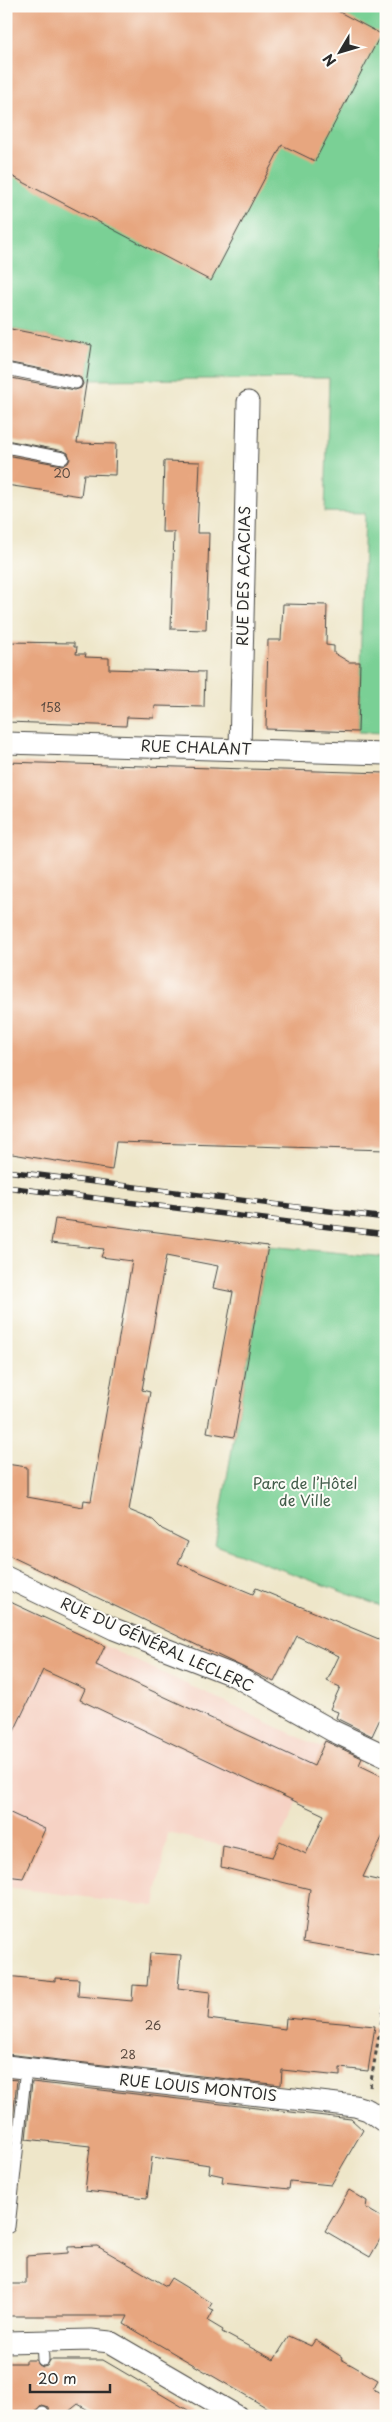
<svg xmlns="http://www.w3.org/2000/svg" width="392" height="2422" viewBox="0 0 392 2422" font-family="'Playpen Sans',sans-serif">
	<style>
		.built { fill: #f6d2c4 }
		.green { fill: #7ad095; stroke: #527e60 }
		.building { fill: #e7a67f }
		.lines { fill: none; stroke-linecap: round; stroke-linejoin: round }
		.lane-casing { stroke: #484743; stroke-width: 13 }
		.street-casing { stroke: #484743; stroke-width: 23 }
		.path { stroke: #484743; stroke-width: 3; stroke-dasharray: 4 4; stroke-linecap: butt }
		.lane { stroke: #fff; stroke-width: 11 }
		.street { stroke: #fff; stroke-width: 21 }
		.rail-casing { stroke: #2b2b2b; stroke-width: 5.5 }
		.rail { stroke: #fdfcf7; stroke-width: 4; stroke-dasharray: 11; stroke-linecap: butt }
		.labels { text-anchor: middle; stroke-width: 4; stroke-linejoin: round; paint-order: stroke }
		.number-label { font-size: 12px; fill: #5a4a40 }
		.street-label { font-size: 15px; fill: #2b2b2b; stroke: #fdfcf7 }
		.park-label { font-size: 15px; fill: #435d4b; stroke: #fdfcf7 }
	</style>
	<rect width="100%" height="100%" fill="#fdfcf7"/>
	<filter id="ink" filterUnits="userSpaceOnUse"><feTurbulence type="fractalNoise" baseFrequency=".02" numOctaves="2"/><feDisplacementMap in="SourceGraphic" scale="10" xChannelSelector="R" yChannelSelector="G"/><feConvolveMatrix kernelMatrix="1 2 1 2 8 2 1 2 1" color-interpolation-filters="sRGB"/></filter>
	<filter id="wash" filterUnits="userSpaceOnUse"><feTurbulence type="fractalNoise" baseFrequency=".0096" numOctaves="4" result="noise"/><feDisplacementMap in="SourceGraphic" scale="20" xChannelSelector="R" yChannelSelector="G"/><feGaussianBlur stdDeviation="1.12" result="paint"/><feColorMatrix in="noise" values="0 0 0 0 0 0 0 0 0 0 0 0 0 0 0 0 0 1.4 0 .05"/><feComposite in="paint" operator="in"/></filter>
	<g filter="url(#wash)">
		<rect width="100%" height="100%" fill="#eee6c9"/>
		<!-- built -->
		<path class="built" d="M 16,1604 L 322,1748 L 272,1857 L 168,1833 L 155,1906 L 6,1887 L 6,1624 Z"/>
		<!-- green -->
		<g class="green">
			<path d="M 6,6 L 386,6 L 386,733 L 358,732 L 365,513 L 325,512 L 329,378 L 87,380 L 91,345 L 6,328 Z"/>
			<path d="M 268,1246 L 386,1257 L 386,1608 L 215,1545 Z"/>
		</g>
		<g id="blocks">
			<!-- building -->
			<g class="building">
				<path d="M 6,6 L 328,6 L 381,34 L 315,161 L 282,145 L 211,281 L 6,173 Z"/>
				<path d="M 6,328 L 92,345 L 77,443 L 116,444 L 115,475 L 84,474 L 81,496 L 6,485 L 6,455 L 62,465 L 68,463 L 70,459 L 68,453 L 64,451 L 6,440 L 6,377 L 75,390 L 81,388 L 83,384 L 81,378 L 77,376 L 6,362 Z"/>
				<path d="M 164,461 L 200,462 L 197,533 L 209,533 L 206,630 L 171,629 L 174,532 L 162,532 Z"/>
				<path d="M 283,604 L 327,605 L 326,645 L 334,646 L 334,653 L 349,662 L 360,662 L 358,732 L 266,729 L 268,640 L 281,640 Z"/>
				<path d="M 6,642 L 74,643 L 74,647 L 77,647 L 76,654 L 86,654 L 85,657 L 109,658 L 109,669 L 205,672 L 204,707 L 155,706 L 154,718 L 127,717 L 126,726 L 6,722 Z"/>
				<path d="M 6,762 L 386,773 L 386,1150 L 116,1142 L 112,1170 L 6,1153 Z"/>
				<path d="M 55,1219 L 268,1246 L 234,1437 L 207,1432 L 233,1292 L 213,1288 L 218,1266 L 166,1256 L 142,1390 L 150,1392 L 129,1510 L 153,1520 L 162,1529 L 188,1542 L 178,1563 L 253,1594 L 256,1588 L 386,1642 L 386,1706 L 372,1736 L 336,1718 L 338,1712 L 330,1709 L 340,1687 L 327,1681 L 339,1656 L 297,1636 L 274,1682 L 6,1554 L 6,1464 L 27,1467 L 27,1497 L 83,1507 L 84,1500 L 91,1501 L 132,1261 L 101,1257 L 104,1249 L 51,1243 Z"/>
				<path d="M 6,1600 L 105,1646 L 96,1665 L 314,1766 L 325,1741 L 362,1758 L 359,1765 L 386,1778 L 386,1829 L 363,1877 L 386,1882 L 386,1956 L 303,1942 L 310,1889 L 221,1867 L 223,1846 L 272,1857 L 280,1841 L 306,1854 L 324,1815 L 80,1700 L 85,1689 L 43,1670 L 6,1748 Z"/>
				<path d="M 6,1811 L 45,1829 L 23,1878 L 6,1876 Z"/>
				<path d="M 150,1953 L 181,1955 L 178,1988 L 210,1992 L 208,2019 L 285,2029 L 286,2018 L 375,2026 L 368,2071 L 340,2068 L 340,2076 L 282,2070 L 281,2085 L 6,2054 L 6,1976 L 55,1981 L 55,1978 L 79,1979 L 78,1996 L 132,2001 L 133,1985 L 147,1986 Z"/>
				<path d="M 6,2079 L 17,2080 L 11,2137 L 6,2137 Z"/>
				<path d="M 32,2082 L 351,2119 L 363,2130 L 331,2185 L 290,2181 L 289,2189 L 222,2182 L 223,2176 L 209,2173 L 210,2165 L 152,2157 L 147,2198 L 85,2191 L 90,2146 L 26,2139 Z"/>
				<path d="M 349,2190 L 367,2201 L 366,2208 L 386,2220 L 386,2229 L 370,2257 L 325,2231 Z"/>
				<path d="M 97,2246 L 166,2286 L 171,2278 L 212,2303 L 209,2308 L 214,2310 L 208,2321 L 223,2330 L 222,2332 L 274,2360 L 289,2336 L 311,2346 L 315,2340 L 342,2357 L 341,2359 L 378,2380 L 373,2389 L 386,2396 L 386,2416 L 281,2416 L 124,2324 L 128,2316 L 6,2316 L 6,2284 L 26,2284 L 26,2256 L 68,2253 L 68,2247 Z"/>
				<path d="M 25,2360 L 36,2360 L 37,2364 L 43,2367 L 47,2366 L 50,2360 L 103,2360 L 198,2416 L 98,2416 L 78,2404 L 63,2416 L 50,2416 L 49,2408 L 42,2406 L 38,2408 L 35,2416 L 6,2416 L 6,2363 L 25,2363 Z"/>
			</g>
		</g>
	</g>
	<g filter="url(#ink)">
		<use href="#blocks" fill-opacity="0" stroke="#484743" stroke-width="1"/>
		<g class="lines">
			<defs>
				<g id="lane">
					<path d="M 6,369 L 76,383"/>
					<path d="M 6,447 L 63,458"/>
					<path d="M 9,2227 L 26,2068"/>
					<path d="M 42,2341 L 43,2360"/>
					<path d="M 42,2416 L 43,2413"/>
				</g>
				<g id="street">
					<path d="M 6,743 L 386,754"/>
					<path d="M 240,749 L 248,402"/>
					<path d="M 6,1577 L 114,1629 L 235,1676 L 333,1731 L 386,1756"/>
					<path d="M 6,2066 L 355,2106 L 368,2110 L 386,2123"/>
					<path d="M 6,2342 L 91,2340 L 110,2342 L 237,2416"/>
				</g>
			</defs>
			<!-- lane casing -->
			<use href="#lane" class="lane-casing"/>
			<!-- street casing -->
			<use href="#street" class="street-casing"/>
			<!-- path -->
			<path class="path" d="M 370,2087 L 386,1995"/>
			<!-- lane -->
			<use href="#lane" class="lane"/>
			<!-- street -->
			<use href="#street" class="street"/>
			<defs>
				<g id="rail">
					<path d="M 6,1171 L 386,1218"/>
					<path d="M 6,1187 L 386,1234"/>
				</g>
			</defs>
			<!-- rail casing -->
			<use href="#rail" class="rail-casing"/>
			<!-- rail -->
			<use href="#rail" class="rail"/>
		</g>
	</g>
	<g class="labels">
		<!-- number labels -->
		<g class="number-label">
			<text x="62" y="478">20</text>
			<text x="51" y="712">158</text>
			<text x="153" y="2030">26</text>
			<text x="128" y="2059">28</text>
		</g>
		<!-- street labels -->
		<g class="street-label">
			<text transform="translate(244 576) rotate(-89)" y="5">RUE DES ACACIAS</text>
			<text transform="translate(196 748) rotate(2)" y="5">RUE CHALANT</text>
			<text transform="translate(157 1645) rotate(24)" y="5">RUE DU GÉNÉRAL LECLERC</text>
			<text transform="translate(198 2088) rotate(6)" y="5">RUE LOUIS MONTOIS</text>
		</g>
		<!-- park labels -->
		<g class="park-label">
			<text x="305" y="1489">Parc de l’Hôtel<tspan x="305" dy="17">de Ville</tspan></text>
		</g>
	</g>
	<!-- margin -->
	<rect width="392" height="2422" fill="none" stroke="#fdfcf7" stroke-width="25"/>
	<!-- north arrow -->
	<g transform="translate(340 52) rotate(232)" stroke="#fdfcf7" stroke-width="4" paint-order="stroke">
	<path d="M0-4L9 19L0 12L-9 19Z" fill="#2b2b2b"/>
	<text y="-8" font-size="14" font-weight="bold" text-anchor="middle" fill="#2b2b2b">N</text>
	</g>
	<!-- scale -->
	<path d="M30 2384v8h80v-8" fill="none" stroke="#2b2b2b" stroke-width="2.5"/>
	<text x="38" y="2384" font-size="15" fill="#2b2b2b" stroke="#fdfcf7" stroke-width="4" paint-order="stroke">20 m</text>
</svg>
